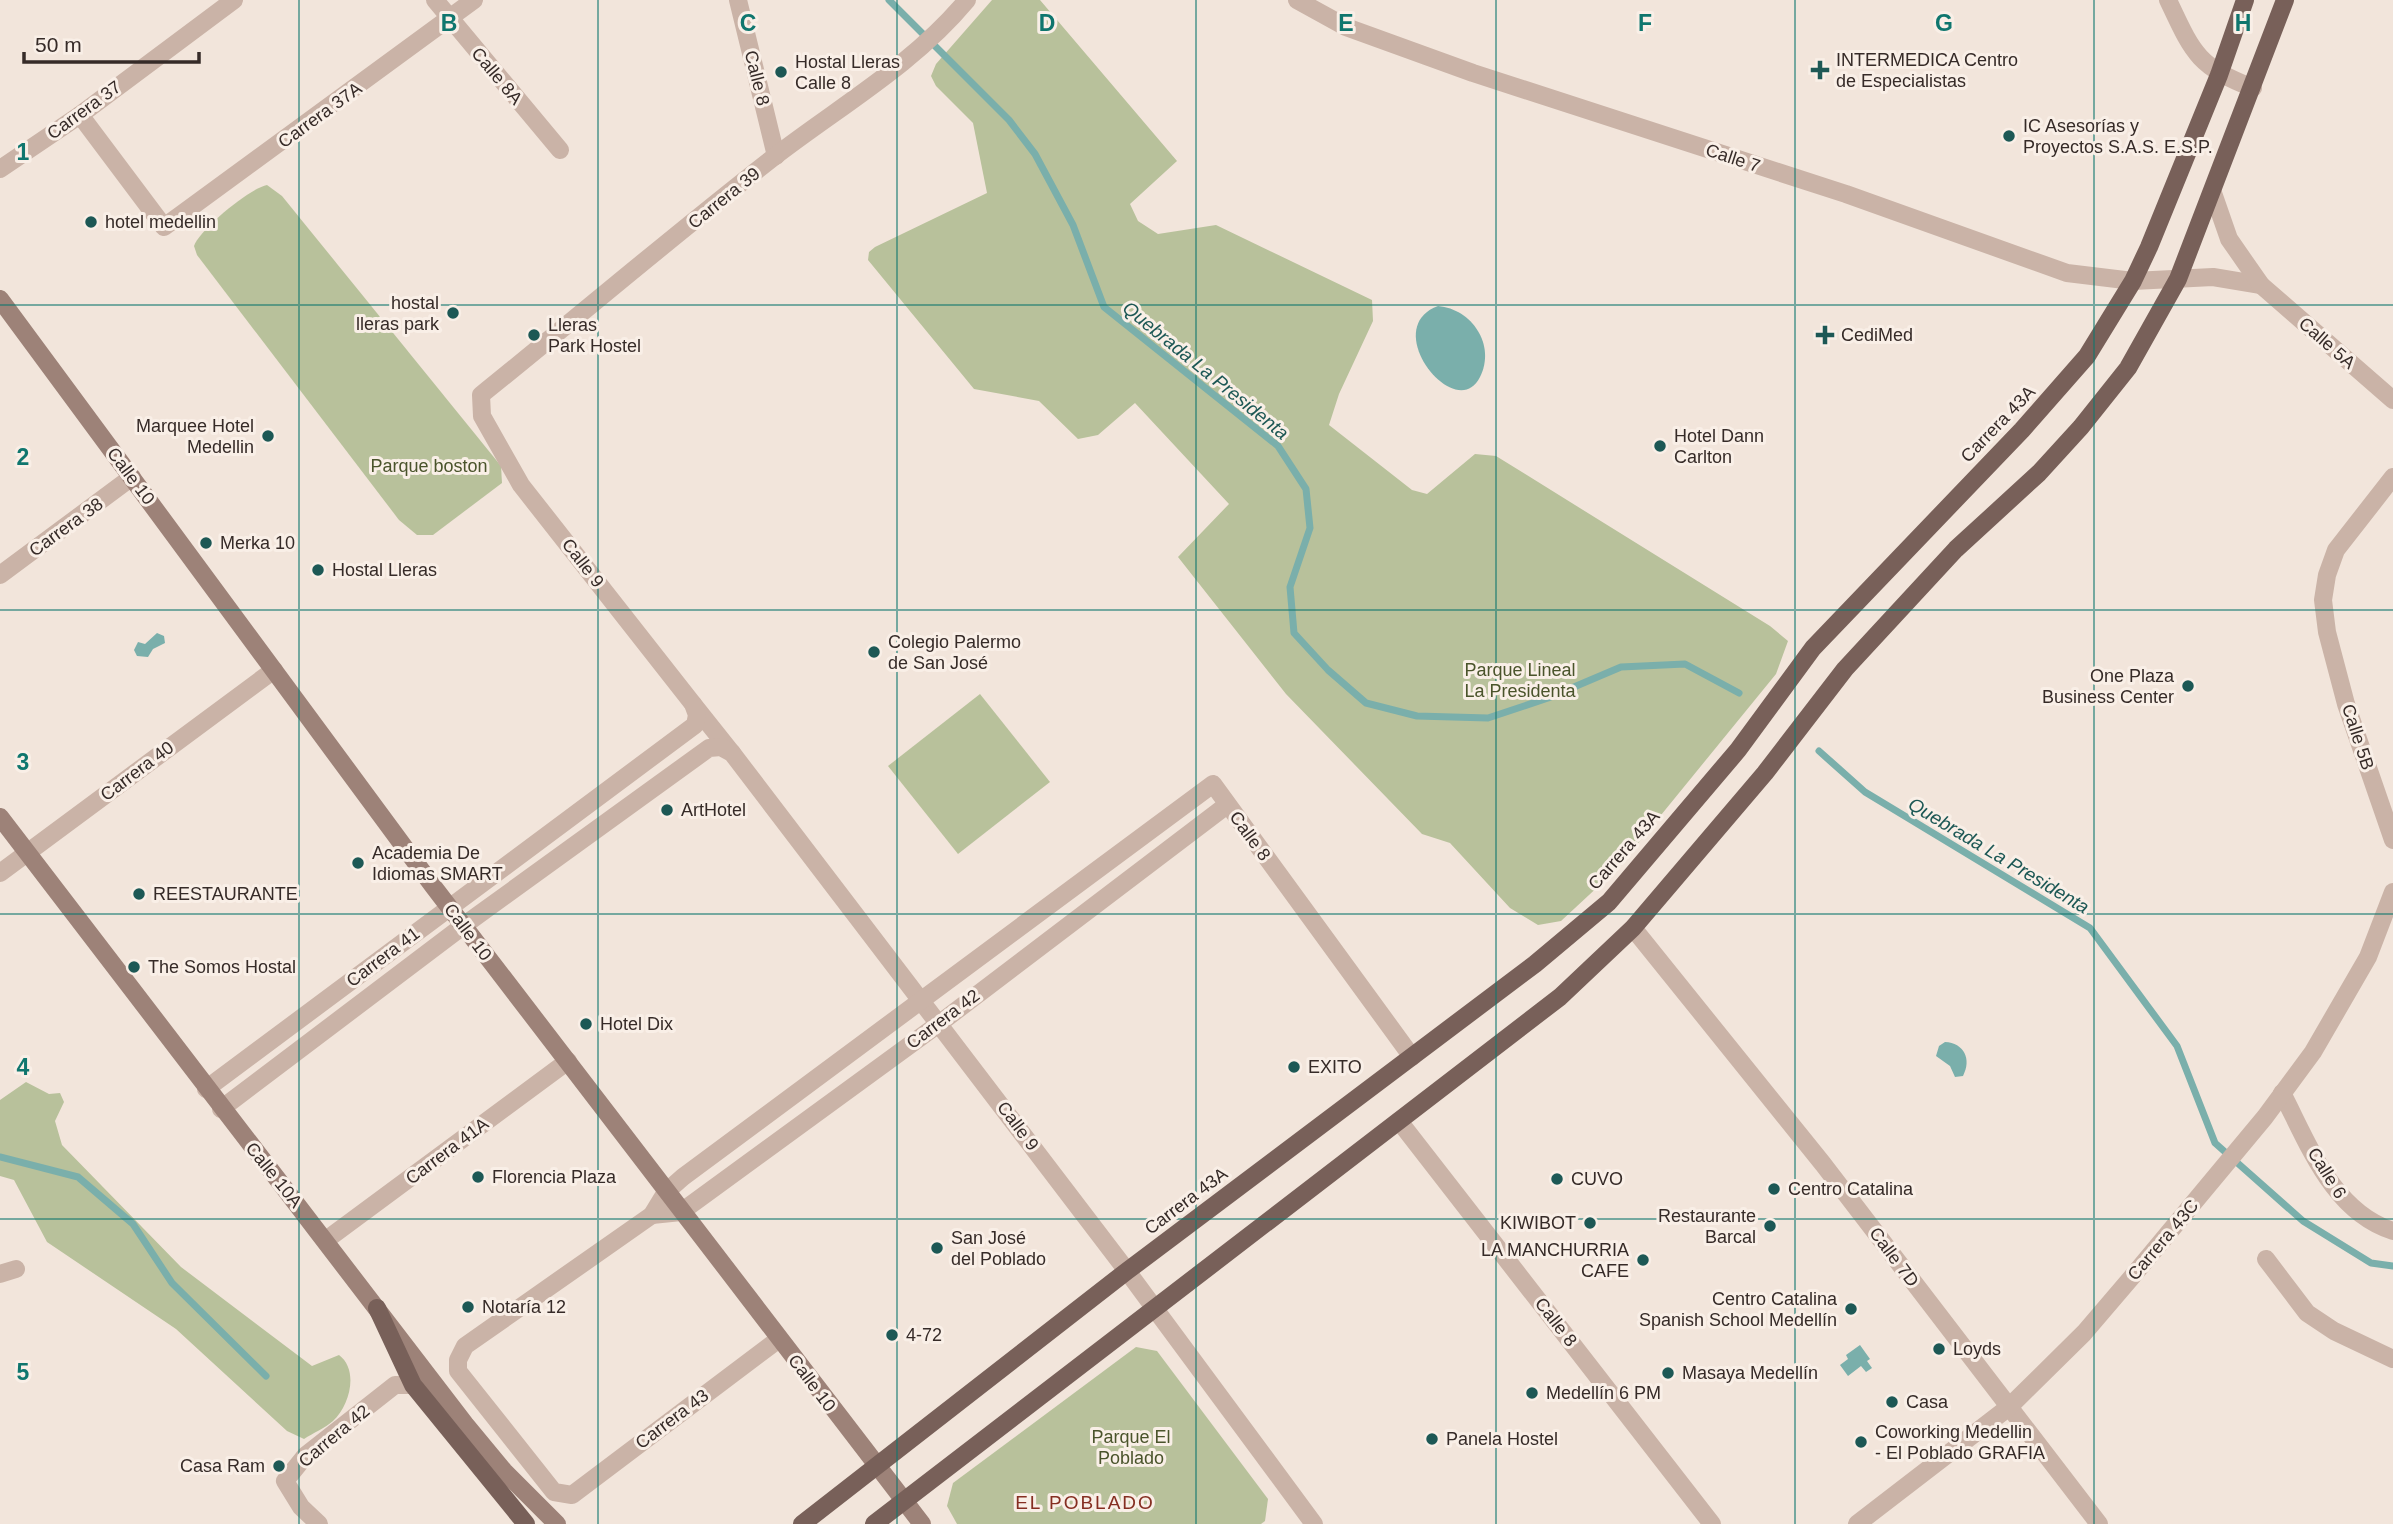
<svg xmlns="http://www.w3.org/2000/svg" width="2393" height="1524" viewBox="0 0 2393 1524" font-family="Arial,sans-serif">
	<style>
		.green { fill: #b8c19b }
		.water { fill: #7aafab }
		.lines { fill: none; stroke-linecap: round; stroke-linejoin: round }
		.stream { stroke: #7aafab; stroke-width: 7 }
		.street { stroke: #cab3a7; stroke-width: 18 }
		.secondary { stroke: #9d8278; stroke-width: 18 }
		.primary { stroke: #786059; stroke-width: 18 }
		.grid { fill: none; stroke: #0f766e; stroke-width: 2; stroke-opacity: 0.55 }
		.poi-dot { fill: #1d5855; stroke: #f9efe7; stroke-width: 2.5 }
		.labels { text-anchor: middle; stroke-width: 6; stroke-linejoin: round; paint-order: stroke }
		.poi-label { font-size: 18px; fill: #362b28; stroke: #f9efe7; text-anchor: start }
		.street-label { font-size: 18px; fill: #362b28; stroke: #f9efe7 }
		.park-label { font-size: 18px; fill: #4a542b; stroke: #f9efe7 }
		.water-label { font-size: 19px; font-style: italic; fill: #1d5855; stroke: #f9efe7 }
		.neighbourhood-label { font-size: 19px; letter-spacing: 2px; fill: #852e21; stroke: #f9efe7 }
		.grid-label { font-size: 23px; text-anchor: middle; font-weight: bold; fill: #0f766e; stroke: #f9efe7; stroke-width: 6; stroke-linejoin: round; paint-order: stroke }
	</style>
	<rect width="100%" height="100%" fill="#f2e5db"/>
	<!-- green -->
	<g class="green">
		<path d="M 992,0 L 1040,0 L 1177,161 L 1130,204 L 1138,221 L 1158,234 L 1216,225 L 1372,300 L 1373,321 L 1339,394 L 1329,425 L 1412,490 L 1427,494 L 1475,454 L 1496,456 L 1770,626 L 1788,641 L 1776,674 L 1617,869 L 1561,921 L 1538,925 L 1510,908 L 1450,843 L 1422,834 L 1286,694 L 1178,557 L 1229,504 L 1135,403 L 1098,435 L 1078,439 L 1039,401 L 974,389 L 868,260 L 869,252 L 875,247 L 987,193 L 973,123 L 936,86 L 931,76 L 936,64 Z"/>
		<path d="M 267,185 L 282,196 L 501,466 L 502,483 L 433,535 L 417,535 L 399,520 L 197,255 L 194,246 C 199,230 250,188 267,185 Z"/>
		<path d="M 980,694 L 1050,782 L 958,854 L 888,766 Z"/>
		<path d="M 26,1082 L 49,1094 L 60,1093 L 64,1102 L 55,1121 L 62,1145 L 181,1267 L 312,1366 L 339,1355 C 359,1370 350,1405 333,1421 C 325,1428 313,1433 304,1439 L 287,1431 L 176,1329 L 47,1242 L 14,1180 L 0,1176 L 0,1100 Z"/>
		<path d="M 1136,1347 L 1157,1351 L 1268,1499 L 1265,1521 L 1261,1524 L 957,1524 L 947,1506 L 953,1483 Z"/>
	</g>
	<!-- water -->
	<g class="water">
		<path d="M 1438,306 C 1472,309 1496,345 1480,377 C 1456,425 1378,328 1438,306 Z"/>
		<path d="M 157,633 L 164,636 L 165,643 L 153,649 L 148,657 L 137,656 L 134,650 L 138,642 L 145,644 Z"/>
		<path d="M 1945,1042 C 1964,1043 1972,1059 1963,1076 L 1955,1077 L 1950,1066 L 1936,1056 L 1939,1046 Z"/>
		<path d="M 1860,1345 L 1870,1359 L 1867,1361 L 1872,1368 L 1866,1372 L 1861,1366 L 1848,1376 L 1840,1365 L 1848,1359 L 1846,1355 Z"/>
	</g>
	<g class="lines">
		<!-- stream -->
		<g class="stream">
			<path d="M 889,0 L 1009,120 L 1035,154 L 1073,225 L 1104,307 L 1278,446 L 1306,489 L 1310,528 L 1290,587 L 1294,633 L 1328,670 L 1366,703 L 1417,716 L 1488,718 L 1548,698 L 1621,667 L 1685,664 L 1739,693"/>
			<path d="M 1819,751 L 1865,792 L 2090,928 L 2177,1046 L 2215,1143 L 2303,1221 L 2371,1263 L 2393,1266"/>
			<path d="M 0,1157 L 78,1177 L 133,1224 L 172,1283 L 266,1376"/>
		</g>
		<!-- street -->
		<g class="street">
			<path d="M 435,0 L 560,150"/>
			<path d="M 738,0 L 776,156"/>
			<path d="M 1297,0 L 1346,27 L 1473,73 L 1846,194 L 2067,273 L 2133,281 L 2213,277 L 2261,285"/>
			<path d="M 2168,0 C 2193,53 2197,66 2253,88"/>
			<path d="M 80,115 L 164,227 L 474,0"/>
			<path d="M 0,169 L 80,115 L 234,0"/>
			<path d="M 2213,193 L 2229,239 L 2261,285 L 2393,400"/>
			<path d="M 2393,477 L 2336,550 L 2327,575 L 2323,600 L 2327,632 L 2346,704 L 2393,840"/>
			<path d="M 0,575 L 132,477"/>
			<path d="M 693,704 L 732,753"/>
			<path d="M 0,873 L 274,670"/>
			<path d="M 1633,928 L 1823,1164 L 2099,1524"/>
			<path d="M 206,1089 L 695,725 L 697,715 L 693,704 L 521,485 L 482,416 L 481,395 C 579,316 675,234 774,157 C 840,106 913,65 967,0"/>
			<path d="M 2282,1093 C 2309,1145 2333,1212 2393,1231"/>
			<path d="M 221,1109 L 463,926 L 709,748 L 721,747 L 732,753 L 1127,1271 L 1314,1524"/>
			<path d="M 1399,1121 L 1712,1524"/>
			<path d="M 652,1215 L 681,1212 L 940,1023 L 1227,805"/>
			<path d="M 326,1240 L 568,1061"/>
			<path d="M 2266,1259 L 2307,1313 L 2334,1331 L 2393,1359"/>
			<path d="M 0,1274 L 16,1269"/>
			<path d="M 779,1339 L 572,1495 L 554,1492 L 458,1371 L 458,1360 L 465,1346 L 652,1215 L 666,1192 L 683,1177 L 1213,784 L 1412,1057"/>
			<path d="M 319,1524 L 301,1507 L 285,1481 L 306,1455 L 395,1385 L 413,1385"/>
			<path d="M 1857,1524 L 2009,1407 L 2084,1333 L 2131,1278 L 2265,1117 L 2313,1052 L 2368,957 L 2393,892"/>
		</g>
		<!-- secondary -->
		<g class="secondary">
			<path d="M 0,299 L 433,886 L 922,1524"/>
			<path d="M 0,817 L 465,1424 L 504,1471 L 557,1524"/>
		</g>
		<!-- primary -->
		<g class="primary">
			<path d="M 377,1308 L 413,1385 L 526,1524"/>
			<path d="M 802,1524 L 1127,1271 L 1535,964 L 1609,902 L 1738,750 L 1813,648 L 2022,430 L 2087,356 L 2133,281 L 2149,247 L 2219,75 L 2245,0"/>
			<path d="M 874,1524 L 1560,997 L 1633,928 L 1765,773 L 1845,669 L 1956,549 L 2039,473 L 2081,427 L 2128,368 L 2178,279 L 2285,0"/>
		</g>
	</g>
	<!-- grid -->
	<path class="grid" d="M 299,0 L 299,1524M 598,0 L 598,1524M 897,0 L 897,1524M 1196,0 L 1196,1524M 1496,0 L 1496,1524M 1795,0 L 1795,1524M 2094,0 L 2094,1524M 0,305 L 2393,305M 0,610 L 2393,610M 0,914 L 2393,914M 0,1219 L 2393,1219"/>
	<!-- markers -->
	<g class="poi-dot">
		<path d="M1816.5 59.5h7v7h7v7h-7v7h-7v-7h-7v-7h7z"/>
		<circle cx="781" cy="72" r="7"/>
		<circle cx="2009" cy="136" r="7"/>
		<circle cx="91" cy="222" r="7"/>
		<circle cx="453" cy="313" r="7"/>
		<circle cx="534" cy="335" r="7"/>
		<path d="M1821.5 324.5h7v7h7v7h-7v7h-7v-7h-7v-7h7z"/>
		<circle cx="268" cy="436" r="7"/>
		<circle cx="1660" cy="446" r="7"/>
		<circle cx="206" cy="543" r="7"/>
		<circle cx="318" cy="570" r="7"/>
		<circle cx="874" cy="652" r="7"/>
		<circle cx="2188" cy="686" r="7"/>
		<circle cx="667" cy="810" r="7"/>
		<circle cx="358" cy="863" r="7"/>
		<circle cx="139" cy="894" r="7"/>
		<circle cx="134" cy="967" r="7"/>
		<circle cx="586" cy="1024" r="7"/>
		<circle cx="1294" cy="1067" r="7"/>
		<circle cx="478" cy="1177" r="7"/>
		<circle cx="1557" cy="1179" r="7"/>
		<circle cx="1774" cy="1189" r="7"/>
		<circle cx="1590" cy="1223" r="7"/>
		<circle cx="1770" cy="1226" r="7"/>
		<circle cx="937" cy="1248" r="7"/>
		<circle cx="1643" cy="1260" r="7"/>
		<circle cx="468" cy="1307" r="7"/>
		<circle cx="1851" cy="1309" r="7"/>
		<circle cx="892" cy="1335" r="7"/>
		<circle cx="1939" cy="1349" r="7"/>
		<circle cx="1668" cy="1373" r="7"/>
		<circle cx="1532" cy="1393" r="7"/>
		<circle cx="1892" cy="1402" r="7"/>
		<circle cx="1432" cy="1439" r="7"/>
		<circle cx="1861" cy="1442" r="7"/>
		<circle cx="279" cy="1466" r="7"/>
	</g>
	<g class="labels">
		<!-- poi labels -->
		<g class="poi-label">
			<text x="1836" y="66">INTERMEDICA Centro<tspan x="1836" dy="21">de Especialistas</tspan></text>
			<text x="795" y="68">Hostal Lleras<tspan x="795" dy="21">Calle 8</tspan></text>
			<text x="2023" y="132">IC Asesorías y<tspan x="2023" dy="21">Proyectos S.A.S. E.S.P.</tspan></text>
			<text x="105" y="228">hotel medellin</text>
			<text x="439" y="309" text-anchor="end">hostal<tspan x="439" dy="21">lleras park</tspan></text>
			<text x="548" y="331">Lleras<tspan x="548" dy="21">Park Hostel</tspan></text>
			<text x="1841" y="341">CediMed</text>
			<text x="254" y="432" text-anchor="end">Marquee Hotel<tspan x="254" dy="21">Medellin</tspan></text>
			<text x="1674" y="442">Hotel Dann<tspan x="1674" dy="21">Carlton</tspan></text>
			<text x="220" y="549">Merka 10</text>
			<text x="332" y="576">Hostal Lleras</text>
			<text x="888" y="648">Colegio Palermo<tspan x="888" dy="21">de San José</tspan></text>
			<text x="2174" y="682" text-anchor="end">One Plaza<tspan x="2174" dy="21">Business Center</tspan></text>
			<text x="681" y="816">ArtHotel</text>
			<text x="372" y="859">Academia De<tspan x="372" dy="21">Idiomas SMART</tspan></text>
			<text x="153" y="900">REESTAURANTE</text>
			<text x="148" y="973">The Somos Hostal</text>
			<text x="600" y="1030">Hotel Dix</text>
			<text x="1308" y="1073">EXITO</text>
			<text x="492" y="1183">Florencia Plaza</text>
			<text x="1571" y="1185">CUVO</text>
			<text x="1788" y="1195">Centro Catalina</text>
			<text x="1756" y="1222" text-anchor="end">Restaurante<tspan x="1756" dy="21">Barcal</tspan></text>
			<text x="1576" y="1229" text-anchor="end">KIWIBOT</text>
			<text x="951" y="1244">San José<tspan x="951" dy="21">del Poblado</tspan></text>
			<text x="1629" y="1256" text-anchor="end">LA MANCHURRIA<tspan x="1629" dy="21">CAFE</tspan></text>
			<text x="1837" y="1305" text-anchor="end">Centro Catalina<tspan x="1837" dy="21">Spanish School Medellín</tspan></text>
			<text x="482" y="1313">Notaría 12</text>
			<text x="906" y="1341">4-72</text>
			<text x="1953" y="1355">Loyds</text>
			<text x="1682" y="1379">Masaya Medellín</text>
			<text x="1546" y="1399">Medellín 6 PM</text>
			<text x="1906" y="1408">Casa</text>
			<text x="1875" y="1438">Coworking Medellin<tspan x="1875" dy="21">- El Poblado GRAFIA</tspan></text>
			<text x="1446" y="1445">Panela Hostel</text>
			<text x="265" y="1472" text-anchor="end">Casa Ram</text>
		</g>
		<!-- street labels -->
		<g class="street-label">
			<text transform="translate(497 76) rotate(50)" y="6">Calle 8A</text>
			<text transform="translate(757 78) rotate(76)" y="6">Calle 8</text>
			<text transform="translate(84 110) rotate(-36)" y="6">Carrera 37</text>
			<text transform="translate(320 115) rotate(-36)" y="6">Carrera 37A</text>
			<text transform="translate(1733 158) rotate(18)" y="6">Calle 7</text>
			<text transform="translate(724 198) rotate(-39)" y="6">Carrera 39</text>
			<text transform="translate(2327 343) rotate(41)" y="6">Calle 5A</text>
			<text transform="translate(1998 424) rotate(-46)" y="6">Carrera 43A</text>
			<text transform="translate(131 476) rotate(53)" y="6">Calle 10</text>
			<text transform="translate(66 527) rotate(-36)" y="6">Carrera 38</text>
			<text transform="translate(583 563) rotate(52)" y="6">Calle 9</text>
			<text transform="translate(2358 737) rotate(72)" y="6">Calle 5B</text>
			<text transform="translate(137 771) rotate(-37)" y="6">Carrera 40</text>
			<text transform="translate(1250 836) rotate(54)" y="6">Calle 8</text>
			<text transform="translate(1624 850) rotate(-49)" y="6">Carrera 43A</text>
			<text transform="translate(468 932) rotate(53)" y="6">Calle 10</text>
			<text transform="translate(383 957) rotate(-37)" y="6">Carrera 41</text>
			<text transform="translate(943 1019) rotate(-37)" y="6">Carrera 42</text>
			<text transform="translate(1018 1126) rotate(53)" y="6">Calle 9</text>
			<text transform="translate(447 1151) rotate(-37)" y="6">Carrera 41A</text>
			<text transform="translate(2327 1173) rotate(58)" y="6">Calle 6</text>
			<text transform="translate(274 1175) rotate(51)" y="6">Calle 10A</text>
			<text transform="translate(1186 1201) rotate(-37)" y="6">Carrera 43A</text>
			<text transform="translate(2163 1240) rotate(-50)" y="6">Carrera 43C</text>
			<text transform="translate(1894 1257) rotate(53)" y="6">Calle 7D</text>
			<text transform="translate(1556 1322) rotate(52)" y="6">Calle 8</text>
			<text transform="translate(812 1383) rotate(53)" y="6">Calle 10</text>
			<text transform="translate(672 1419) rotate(-37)" y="6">Carrera 43</text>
			<text transform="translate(334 1436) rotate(-40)" y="6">Carrera 42</text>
		</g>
		<!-- park labels -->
		<g class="park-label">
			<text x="429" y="472">Parque boston</text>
			<text x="1520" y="676">Parque Lineal<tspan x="1520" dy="21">La Presidenta</tspan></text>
			<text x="1131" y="1443">Parque El<tspan x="1131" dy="21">Poblado</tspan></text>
		</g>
		<!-- water labels -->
		<g class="water-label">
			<text transform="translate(1206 370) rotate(39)" y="7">Quebrada La Presidenta</text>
			<text transform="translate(1999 855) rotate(31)" y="7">Quebrada La Presidenta</text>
		</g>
		<!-- neighbourhood labels -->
		<g class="neighbourhood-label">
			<text x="1085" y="1509">EL POBLADO</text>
		</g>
	</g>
	<g class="grid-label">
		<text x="449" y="31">B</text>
		<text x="748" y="31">C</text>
		<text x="1047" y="31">D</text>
		<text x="1346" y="31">E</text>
		<text x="1645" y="31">F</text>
		<text x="1944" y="31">G</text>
		<text x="2243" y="31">H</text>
		<text x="23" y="160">1</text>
		<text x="23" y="465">2</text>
		<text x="23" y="770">3</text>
		<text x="23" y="1075">4</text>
		<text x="23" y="1380">5</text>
	</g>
	<!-- scale -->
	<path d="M24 52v10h175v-10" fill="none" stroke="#362b28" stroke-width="3.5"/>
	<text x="35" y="52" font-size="21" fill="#362b28" stroke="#f9efe7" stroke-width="5" paint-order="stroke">50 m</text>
</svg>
